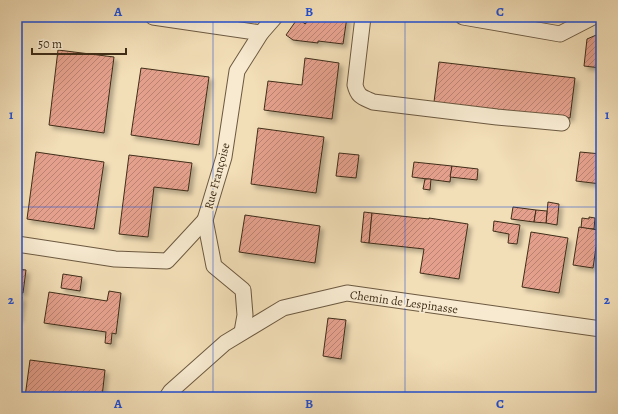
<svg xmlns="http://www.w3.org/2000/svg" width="618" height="414" viewBox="0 0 618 414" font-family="Alegreya,serif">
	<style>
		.building { fill: url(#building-hatch); stroke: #3f2d18; filter: url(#shadow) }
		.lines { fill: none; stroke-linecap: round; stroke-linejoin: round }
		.minor-casing { stroke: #6c5940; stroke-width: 17 }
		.minor { stroke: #f7ead0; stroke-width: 15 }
		.grid { fill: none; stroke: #1d4ed8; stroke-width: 1; stroke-opacity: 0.55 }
		.labels { text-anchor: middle; stroke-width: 3.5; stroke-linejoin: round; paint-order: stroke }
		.street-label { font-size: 12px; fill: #3f2d18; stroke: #f7ead0 }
		.neatline { fill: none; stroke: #1d4ed8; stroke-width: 1.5 }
		.grid-label { font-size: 13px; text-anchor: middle; font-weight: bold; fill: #1d4ed8 }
	</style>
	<defs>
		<pattern id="building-hatch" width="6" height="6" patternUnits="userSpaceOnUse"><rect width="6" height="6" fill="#e4a08c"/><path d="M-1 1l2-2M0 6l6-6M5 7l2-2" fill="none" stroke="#ba8371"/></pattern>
		<filter id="shadow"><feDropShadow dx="3.5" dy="3.5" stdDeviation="2" flood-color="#0004"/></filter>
	</defs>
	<rect width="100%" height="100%" fill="#f2deb7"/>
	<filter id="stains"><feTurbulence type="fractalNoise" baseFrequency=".005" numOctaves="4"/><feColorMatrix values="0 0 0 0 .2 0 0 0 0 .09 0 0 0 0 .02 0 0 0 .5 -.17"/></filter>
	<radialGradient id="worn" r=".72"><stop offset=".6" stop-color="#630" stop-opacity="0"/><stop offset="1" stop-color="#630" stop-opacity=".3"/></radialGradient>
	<!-- building -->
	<g class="building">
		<path d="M 311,17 L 347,17 L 343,44 L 318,41 L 318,43 L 293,40 L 286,35 L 298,18 L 305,24 Z"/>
		<path d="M 601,33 L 601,68 L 584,66 L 587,39 Z"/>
		<path d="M 58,50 L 114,57 L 104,133 L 49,125 Z"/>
		<path d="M 305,58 L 339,63 L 332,119 L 264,110 L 268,81 L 302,85 Z"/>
		<path d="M 439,62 L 575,78 L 570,118 L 434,102 Z"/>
		<path d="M 141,68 L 209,77 L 199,145 L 131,135 Z"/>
		<path d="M 258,128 L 324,137 L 316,193 L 251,184 Z"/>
		<path d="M 36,152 L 104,162 L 94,229 L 27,219 Z"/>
		<path d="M 580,152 L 601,154 L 601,184 L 576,181 Z"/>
		<path d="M 339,153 L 359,155 L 356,178 L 336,176 Z"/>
		<path d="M 129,155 L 192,163 L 188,191 L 154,187 L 148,237 L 119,234 Z"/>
		<path d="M 414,162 L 452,166 L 450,182 L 412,177 Z"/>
		<path d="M 452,166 L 478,169 L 477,180 L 450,177 Z"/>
		<path d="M 425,179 L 431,179 L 430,190 L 423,189 Z"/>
		<path d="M 548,202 L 559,204 L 557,225 L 546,223 Z"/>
		<path d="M 513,207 L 536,210 L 534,222 L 511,219 Z"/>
		<path d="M 536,210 L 547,211 L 546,223 L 534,222 Z"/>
		<path d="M 364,212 L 372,213 L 369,243 L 361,242 Z"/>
		<path d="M 372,213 L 429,219 L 429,218 L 468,224 L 459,279 L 420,273 L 424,249 L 369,243 Z"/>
		<path d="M 245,215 L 320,226 L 315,263 L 239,252 Z"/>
		<path d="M 589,217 L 595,218 L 594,229 L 581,228 L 582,218 L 589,219 Z"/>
		<path d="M 494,221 L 520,225 L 517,244 L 508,243 L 509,234 L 493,231 Z"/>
		<path d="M 579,227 L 598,230 L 598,231 L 601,232 L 601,247 L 596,247 L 593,268 L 573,265 Z"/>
		<path d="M 531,232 L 568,238 L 559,293 L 522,287 Z"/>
		<path d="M 17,269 L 26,270 L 23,293 L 17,292 Z"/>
		<path d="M 63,274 L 82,277 L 80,291 L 61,288 Z"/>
		<path d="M 109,291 L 121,293 L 116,334 L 112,333 L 111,344 L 105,343 L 106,332 L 44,323 L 49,292 L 107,301 Z"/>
		<path d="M 17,296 L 22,297 L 19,319 L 17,319 Z"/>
		<path d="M 328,318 L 346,320 L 341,359 L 323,356 Z"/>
		<path d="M 30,360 L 105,370 L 102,397 L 25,397 Z"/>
	</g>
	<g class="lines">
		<defs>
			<g id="minor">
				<path d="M 153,17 L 261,33"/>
				<path d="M 363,17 L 355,85 C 358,97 362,97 373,102 L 497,117 L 562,123"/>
				<path d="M 463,17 L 560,34 L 593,17"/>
				<path d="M 17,244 L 115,259 L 167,261 L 205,220"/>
				<path d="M 242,332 L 245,315 L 243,290 L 214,266 L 205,220 L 224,157 L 237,71 L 261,33 L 275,17"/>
				<path d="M 167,397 L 171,391 L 225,343 L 283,308 L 347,293 L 601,329"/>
			</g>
		</defs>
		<!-- minor casing -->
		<use href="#minor" class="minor-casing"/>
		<!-- minor -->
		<use href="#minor" class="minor"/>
	</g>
	<!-- grid -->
	<path class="grid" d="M 213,17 L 213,397M 405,17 L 405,397M 17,207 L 601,207"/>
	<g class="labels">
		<!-- street labels -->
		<g class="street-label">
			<text transform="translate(217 176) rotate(-75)" y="4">Rue Françoise</text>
			<text transform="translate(404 302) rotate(8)" y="4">Chemin de Lespinasse</text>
		</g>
	</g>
	<!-- margin -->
	<rect width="618" height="414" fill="none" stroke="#f2deb7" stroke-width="44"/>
	<!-- scale -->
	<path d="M32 48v6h94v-6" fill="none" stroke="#3f2d18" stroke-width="2"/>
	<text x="38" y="48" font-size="12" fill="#3f2d18" stroke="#f7ead0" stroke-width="3" paint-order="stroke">50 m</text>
	<rect x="22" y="22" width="574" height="370" class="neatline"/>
	<g class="grid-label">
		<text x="118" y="16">A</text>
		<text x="309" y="16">B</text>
		<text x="500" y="16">C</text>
		<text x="11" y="119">1</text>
		<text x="607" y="119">1</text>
		<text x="11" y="304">2</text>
		<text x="607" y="304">2</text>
		<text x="118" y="408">A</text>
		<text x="309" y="408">B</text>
		<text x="500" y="408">C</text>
	</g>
	<rect width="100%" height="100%" filter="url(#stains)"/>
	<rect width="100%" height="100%" fill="url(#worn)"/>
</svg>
